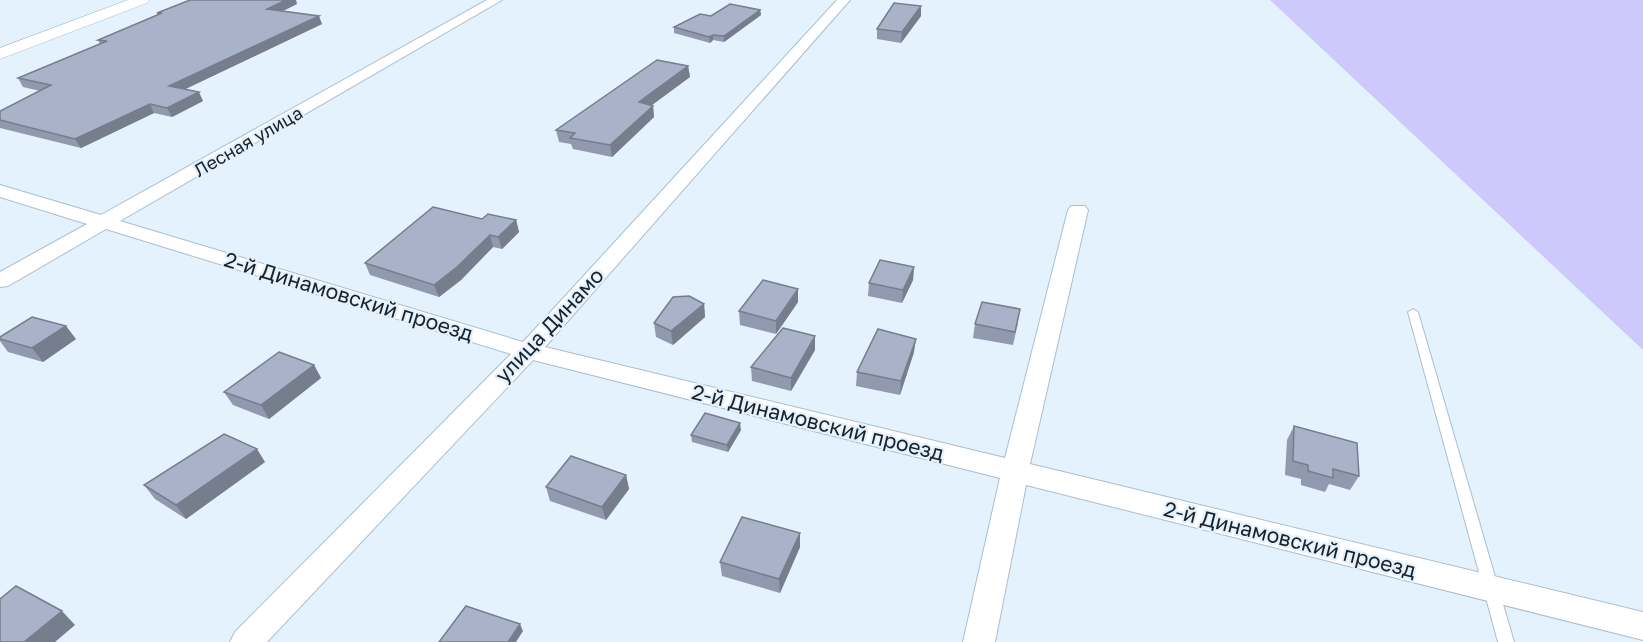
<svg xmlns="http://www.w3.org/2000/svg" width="1643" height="642" font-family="'Golos Text',sans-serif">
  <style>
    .green { fill: #cec9fd }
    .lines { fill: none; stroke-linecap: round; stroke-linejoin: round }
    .service-casing { stroke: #a9bed0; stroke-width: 2 }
    .minor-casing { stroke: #a9bed0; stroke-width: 2 }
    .tertiary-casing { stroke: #a9bed0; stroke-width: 1 }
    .service { fill: #fff; fill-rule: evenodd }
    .minor { fill: #fff; fill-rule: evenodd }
    .tertiary { fill: #fff; fill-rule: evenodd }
    .wall { fill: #9099ad }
    .shaded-wall { fill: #767d8d }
    .building { fill: #a8b2c9; stroke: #767d8d; stroke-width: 1.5 }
    .labels { text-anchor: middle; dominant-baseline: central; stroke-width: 4.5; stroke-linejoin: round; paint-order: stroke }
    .far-street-label { font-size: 18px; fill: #1a2229; stroke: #e4f2fd }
    .street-label { font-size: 21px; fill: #1a2229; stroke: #e4f2fd }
  </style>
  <rect width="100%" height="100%" fill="#e4f2fd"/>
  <path class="green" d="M1270,0H1643V350Z"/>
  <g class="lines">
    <defs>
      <path id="service" d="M1413,309L1418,312L1514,642H1498L1408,312Z"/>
      <path id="minor" d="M487,0H502L120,221L523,342L837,0H850L545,347L1005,458L1068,210L1071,206H1085L1088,210L1030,464L1643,612V640L1026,485L995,642H963L1000,478L533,360L267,642H230L235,632L511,354L106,229L8,286L0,287V272L87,224L0,197V185L101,215Z"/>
      <path id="tertiary" d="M128,0H150L147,3L0,59V48Z"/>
    </defs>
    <use href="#service" class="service-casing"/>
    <use href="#minor" class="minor-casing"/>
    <use href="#tertiary" class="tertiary-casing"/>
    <use href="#service" class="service"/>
    <use href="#minor" class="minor"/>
    <use href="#tertiary" class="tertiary"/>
  </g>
  <path class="wall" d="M297,4L283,11L322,24L185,89L203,101L172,117L154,113L81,148L0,128V111L40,91L23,87L18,78L100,44L98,40L158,15L157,13Z
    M760,10L761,15L724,42L713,40L710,43L674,33V27L711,16Z
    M921,16L901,43L877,39V29Z
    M688,66L690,77L651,105L653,106L654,117L612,157L573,149L571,144L559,142L556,130Z
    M482,219L516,220L519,232L502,249L493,247L461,280L439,297L370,275L365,263Z
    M914,267L913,280L902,303L868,296L869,283Z
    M798,302L776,334L740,325L739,311Z
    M704,304L705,317L673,345L656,337L654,323Z
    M1018,323L1013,345L973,338L975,324Z
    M0,337L76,339L43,362L8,352L0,341Z
    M815,350L791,391L752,381L751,367Z
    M914,352L900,395L856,386L857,372Z
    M314,365L321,378L269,419L233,405L224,392Z
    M1294,426L1359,476L1350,490L1329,484L1325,492L1301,485V479L1285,475L1287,440Z
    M741,430L728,452L692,442L691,435Z
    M265,462L186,519L155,499L144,485Z
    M626,475L629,489L606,520L550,501L546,487Z
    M800,547L780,593L722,576L720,562Z"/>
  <path class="shaded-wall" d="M286,0H296L297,4L270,17L267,9Z
    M921,6V16L901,43L902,32Z
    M760,10L761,15L724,42V36Z
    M319,16L322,24L173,95L169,86Z
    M713,35V40L710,43L709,37Z
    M688,66L690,77L640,114L639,102Z
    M199,92L203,101L172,117L167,108Z
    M150,104L154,113L81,148L75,139Z
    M653,106L654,117L612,157L610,145Z
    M516,220L519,232L502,249L498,237Z
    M490,235L493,247L461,280L439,297L434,285Z
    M914,267L913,280L902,303L903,290Z
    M798,289V302L776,334V321Z
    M704,304L705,317L673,345L671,331Z
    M66,326L76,339L43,362L32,348Z
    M815,336V350L791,391V378Z
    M916,339L914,352L900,395L901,381Z
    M314,365L321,378L269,419L261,405Z
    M740,423L741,430L728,452L727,445Z
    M257,449L265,462L186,519L176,505Z
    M626,475L629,489L606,520L602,507Z
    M800,533V547L780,593L779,579Z
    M62,611L75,625L55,642H24Z
    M520,624L523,631L516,642H508Z"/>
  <path class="building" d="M190,0H286L267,9L319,16L169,86L199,92L167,108L150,104L75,139L0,120V111L51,85L18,78L107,41L98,40L162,13H157Z
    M894,3L921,6L902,32L877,29Z
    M730,4L760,10L724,36L713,35L709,37L674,27L700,14L711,16Z
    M657,60L688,66L639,102L653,106L610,145L570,138L575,133L556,130Z
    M433,207L482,219L488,214L516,220L498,237L490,235L457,267L434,285L365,263Z
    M880,260L914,267L903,290L869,283Z
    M763,280L798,289L776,321L739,311Z
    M689,296L704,304L671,331L654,323L673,297Z
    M982,302L1020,309L1015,332L975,324Z
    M32,317L66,326L32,348L0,339V337Z
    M783,328L815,336L791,378L751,367Z
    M878,329L916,339L901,381L857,372Z
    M279,352L314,365L261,405L224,392Z
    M705,413L740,423L727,445L691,435Z
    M1294,426L1357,443L1359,476L1333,469V478L1308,471V465L1293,461Z
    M224,434L257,449L176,505L144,485Z
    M571,456L626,475L602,507L546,487Z
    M742,517L800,533L779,579L720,562Z
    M16,586L62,611L24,642H0V599Z
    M466,606L520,624L508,642H439Z"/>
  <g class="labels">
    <g class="far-street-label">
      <text transform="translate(248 141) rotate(-30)">Лесная улица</text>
    </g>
    <g class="street-label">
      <text transform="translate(349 296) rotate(17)">2-й Динамовский проезд</text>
      <text transform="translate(549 325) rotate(-47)">улица Динамо</text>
      <text transform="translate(818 422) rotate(14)">2-й Динамовский проезд</text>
      <text transform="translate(1290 539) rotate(14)">2-й Динамовский проезд</text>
    </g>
  </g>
</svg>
